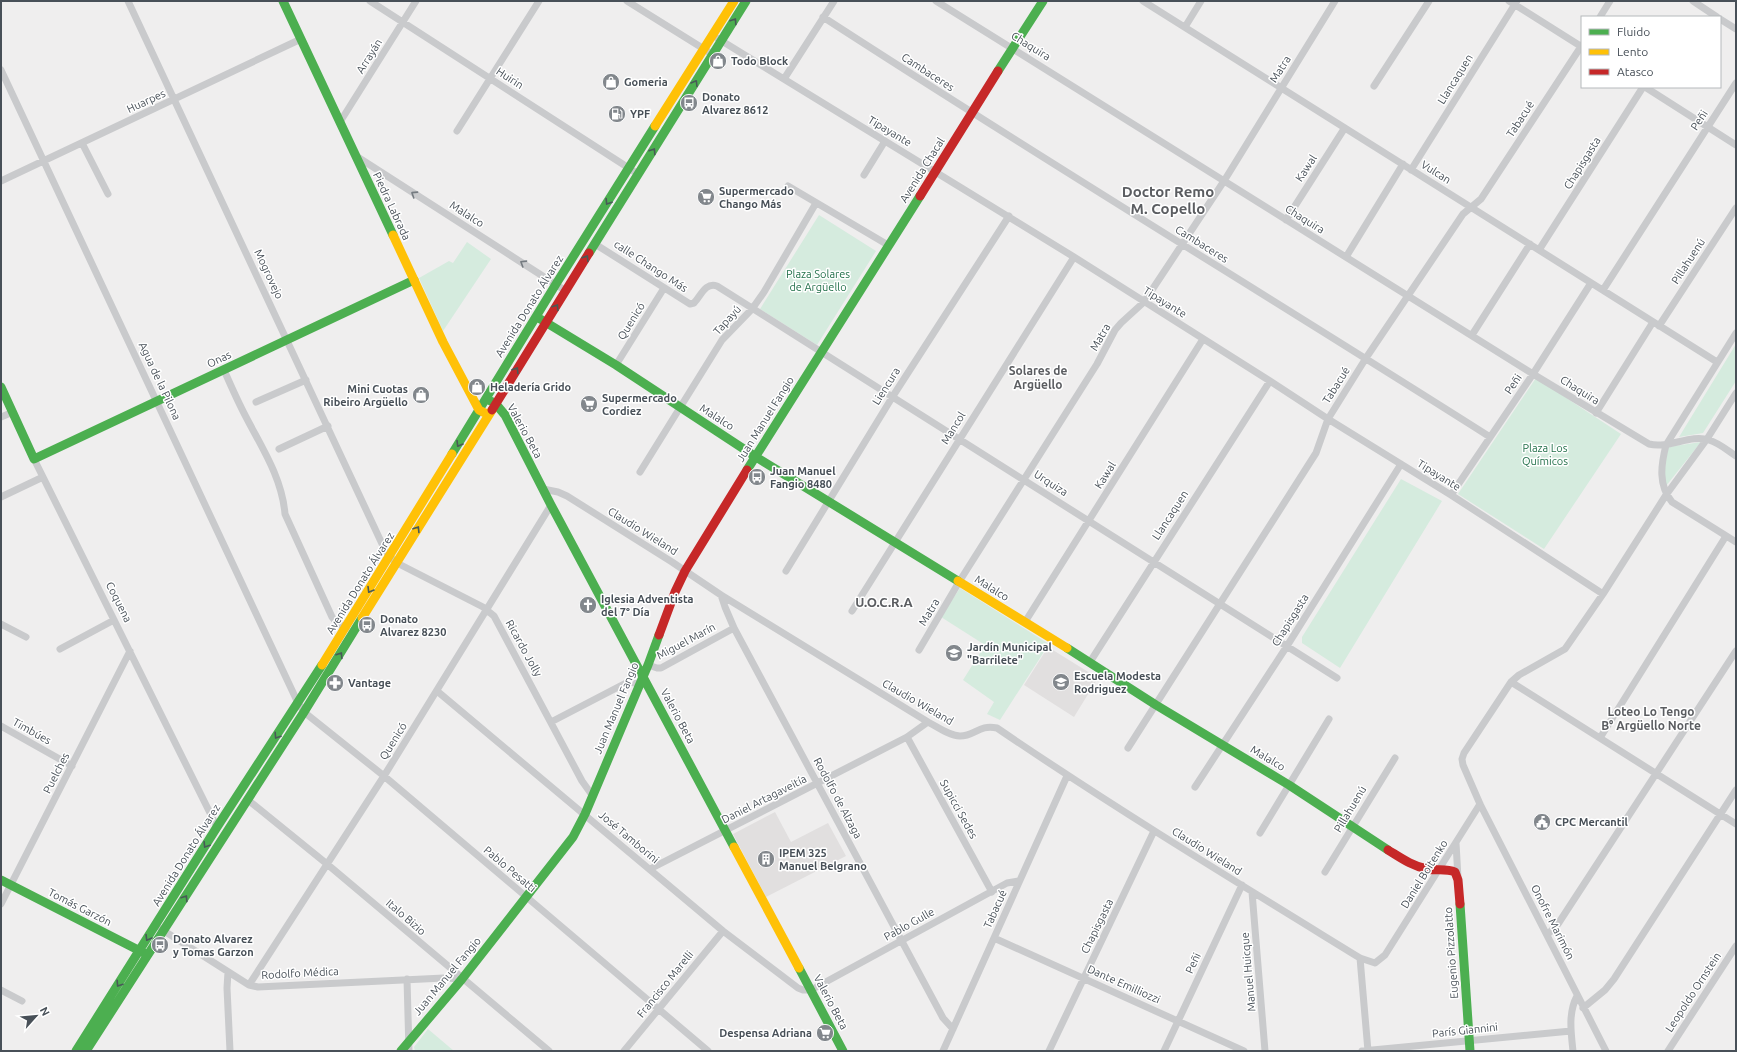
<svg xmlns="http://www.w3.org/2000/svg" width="1737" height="1052" font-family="Ubuntu,sans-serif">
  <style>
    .education { fill: #e1dfdf }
    .green { fill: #d5ebde }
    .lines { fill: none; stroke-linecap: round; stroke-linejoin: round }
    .street { stroke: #c9cacc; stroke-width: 7 }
    .fast { stroke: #4caf50; stroke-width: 9 }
    .slow { stroke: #ffc107; stroke-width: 9 }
    .jam { stroke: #c62828; stroke-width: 9 }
    .oneway { stroke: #485a57 }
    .oneway2 { stroke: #757b81 }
    .labels { text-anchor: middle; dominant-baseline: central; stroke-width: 3; stroke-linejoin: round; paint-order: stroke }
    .street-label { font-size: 11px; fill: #485058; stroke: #fff }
    .poi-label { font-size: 11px; font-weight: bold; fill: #485058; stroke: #fff; text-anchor: start }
    .park-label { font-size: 11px; fill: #22704a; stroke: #fff }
    .neighbourhood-label { font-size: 12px; font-weight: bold; fill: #5b5d61; stroke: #fff }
    .quarter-label { font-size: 13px; font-weight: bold; fill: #5b5d61; stroke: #fff }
    .district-label { font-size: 15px; font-weight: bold; fill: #5b5d61; stroke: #fff }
  </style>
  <rect width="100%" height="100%" fill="#efeeee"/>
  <path class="education" d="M1048,647L1098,678L1074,717L1024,685Z
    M775,812L791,842L828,823L846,856L766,897L733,834Z"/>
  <path class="green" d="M819,215L876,251L817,345L760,309Z
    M467,242L491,259L443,331L419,278L449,261L453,263Z
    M1736,344V381L1703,433L1679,437Z
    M1536,378L1621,434L1544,549L1458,494Z
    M1701,442L1666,486L1664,474L1668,447Z
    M1401,479L1442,501L1340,668L1302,643V637Z
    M960,588L1049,644L1000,720L987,714L994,702L963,680L985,645L941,617Z
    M428,1029L454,1051H415L414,1047Z"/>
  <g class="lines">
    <path class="street" d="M128,1L384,548L390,557L397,563L483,607L494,616L582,781L592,795
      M370,1L638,174
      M627,1L712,54
      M936,1L1533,374L1649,444C1669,449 1690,434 1709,440C1719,443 1727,450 1736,456
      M1143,1L1717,362
      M1509,1L1582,47
      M1693,1L1717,17
      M823,17C1043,160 1268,296 1490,437
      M1600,17L1610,1
      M1720,19L1736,29
      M1185,27L1201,1
      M717,38L1074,257L1270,381L1328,419L1451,495L1603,594
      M1,70L298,703L304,712L384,776L708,1051
      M784,79L834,1
      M1374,86L1429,1
      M1645,87L1736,145
      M340,122L416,1
      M457,131L539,1
      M82,143L108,194
      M356,156L566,291
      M1411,170L1517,1
      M864,175L885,141
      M1,181L301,39
      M788,186L888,245
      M1286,220L1344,129
      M595,244L690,304L694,303C701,296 705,282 717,286L1337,678
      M1539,250L1643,87
      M1346,257L1403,164
      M1603,290L1736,83
      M1659,326L1736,208
      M1736,333L1666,445C1661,465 1658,485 1672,502L1736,542
      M1472,335L1530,244
      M616,365L664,288
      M224,370C231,386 238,402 246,417C262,448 282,478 285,514L332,617L337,623L346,628
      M256,402L306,380
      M1596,413L1653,322
      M1,417L13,412
      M279,449L328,426
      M34,459L217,827
      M640,472L722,340L752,309L764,292L816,203
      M543,489L558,492L567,496L672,562L721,595L928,722C937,727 950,736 960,736C975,736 979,724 997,728C1116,809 1238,883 1360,958L1375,963L1385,955L1480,804
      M1451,495L1533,374L1591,283
      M1,497L43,477
      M786,571L893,396L1009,216
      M721,595L725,607L734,628L943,1018L953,1029
      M852,611L1074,257
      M1025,622L1203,339
      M1,624L26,637
      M60,649L114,620
      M919,650L959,582L1097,364L1115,330L1121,323L1144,302L1224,181L1335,1
      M1090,662L1270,381
      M648,665L657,668H661L734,628
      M1511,682L1736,824
      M437,691L723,931L798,988L803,990H811L1007,883L1019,881
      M551,722L626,683L630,682L639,684
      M1,726L72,766
      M907,737L992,892
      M1600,738L1726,536
      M1128,748L1316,453L1328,419L1366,358L1463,214L1481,199L1582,45
      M1195,787L1287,646L1401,464
      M248,800L327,864L549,1051
      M1260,833L1329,719
      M1456,843L1458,878
      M650,869L907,737L928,722
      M1325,872L1395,758
      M1252,892L1265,1051
      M1,904L130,651
      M161,929L249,985L258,987L444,978L462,979
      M1547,935L1558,924L1736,651
      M994,938L1244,1051
      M1360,958L1368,1051
      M228,972L227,988L230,1051
      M407,979L409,1051
      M249,985L384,776L551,505
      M1,990L22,1001
      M1583,1008L1605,990L1614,979L1736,790
      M624,1051L723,931
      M943,1051L1067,776
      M1049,1051L1154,831
      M1164,1051L1242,885
      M1362,1051L1571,1031
      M1573,1051C1571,1032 1568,1013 1577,996
      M1606,1051L1480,804L1463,765L1462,759L1464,753L1511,682L1519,675L1565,649L1603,594L1666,495L1707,439L1736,393
      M1668,1051L1736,946"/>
    <path class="fast" d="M283,1L393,235
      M998,71L1043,1
      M589,253L746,1
      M537,317L616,365L756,457L958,581
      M1,387L34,459L414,280
      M486,399L495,403L505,415L551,505L734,847
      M452,454L556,284L655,126
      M747,470L920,196
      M1067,648L1156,705L1289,785L1388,850
      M1,880L146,954
      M1460,904L1470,1051
      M799,968L843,1051
      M76,1051L217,827L322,665
      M86,1051L304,712L362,618
      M401,1051L462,979L573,837L585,814L648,665L659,635"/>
    <path class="slow" d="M655,126L734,1
      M393,235L443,342L479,410L485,413
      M958,581L1067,648
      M362,618L492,410
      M322,665L452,454
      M734,847L799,968"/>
    <path class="jam" d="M920,196L998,71
      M492,410L589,253
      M659,635L675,592L685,571L747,470
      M1388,850C1401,858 1412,866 1427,869C1436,871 1446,868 1455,872L1458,880L1460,904"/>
  </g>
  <defs><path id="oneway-chevron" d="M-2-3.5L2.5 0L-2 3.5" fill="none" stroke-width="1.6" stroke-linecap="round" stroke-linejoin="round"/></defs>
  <g class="oneway">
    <use href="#oneway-chevron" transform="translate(734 21) rotate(-57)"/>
    <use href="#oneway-chevron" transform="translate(695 83) rotate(-59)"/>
    <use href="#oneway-chevron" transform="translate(653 151) rotate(-57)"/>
    <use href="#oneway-chevron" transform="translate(608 202) rotate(122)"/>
    <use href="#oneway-chevron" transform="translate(586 258) rotate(-58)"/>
    <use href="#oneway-chevron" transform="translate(556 307) rotate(-58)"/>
    <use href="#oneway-chevron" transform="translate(516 370) rotate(-58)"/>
    <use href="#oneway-chevron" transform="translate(459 444) rotate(121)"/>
    <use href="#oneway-chevron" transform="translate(417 529) rotate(-58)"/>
    <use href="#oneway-chevron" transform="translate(370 590) rotate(121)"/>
    <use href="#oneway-chevron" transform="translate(340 655) rotate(-58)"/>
    <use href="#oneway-chevron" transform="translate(277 736) rotate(123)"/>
    <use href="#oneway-chevron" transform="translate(206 845) rotate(122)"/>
    <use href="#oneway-chevron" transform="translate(185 898) rotate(-57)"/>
    <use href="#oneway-chevron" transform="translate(148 938) rotate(121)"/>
    <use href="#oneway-chevron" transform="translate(119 984) rotate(123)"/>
  </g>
  <g class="oneway2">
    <use href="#oneway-chevron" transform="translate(414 194) rotate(-147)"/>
    <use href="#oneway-chevron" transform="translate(523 263) rotate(-148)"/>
  </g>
  <defs>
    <symbol id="shop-disc" viewBox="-11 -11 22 22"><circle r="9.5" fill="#82878c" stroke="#fff"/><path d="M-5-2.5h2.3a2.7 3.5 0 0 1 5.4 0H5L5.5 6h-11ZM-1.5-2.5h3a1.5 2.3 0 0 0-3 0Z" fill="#fff"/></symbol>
    <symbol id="bus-disc" viewBox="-11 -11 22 22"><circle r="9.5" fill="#82878c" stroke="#fff"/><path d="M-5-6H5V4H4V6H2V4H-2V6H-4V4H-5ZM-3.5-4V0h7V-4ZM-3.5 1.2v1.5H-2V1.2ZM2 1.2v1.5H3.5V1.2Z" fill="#fff"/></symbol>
    <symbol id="fuel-disc" viewBox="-11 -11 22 22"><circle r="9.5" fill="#82878c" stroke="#fff"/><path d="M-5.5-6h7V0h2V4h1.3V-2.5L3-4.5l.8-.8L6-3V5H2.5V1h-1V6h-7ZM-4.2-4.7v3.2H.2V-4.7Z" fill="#fff"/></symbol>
    <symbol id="supermarket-disc" viewBox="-11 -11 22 22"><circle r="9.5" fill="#82878c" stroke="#fff"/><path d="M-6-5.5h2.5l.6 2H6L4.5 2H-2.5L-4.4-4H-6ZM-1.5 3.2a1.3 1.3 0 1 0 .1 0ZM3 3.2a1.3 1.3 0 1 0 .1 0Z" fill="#fff"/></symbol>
    <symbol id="church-disc" viewBox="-11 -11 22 22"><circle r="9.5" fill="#82878c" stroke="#fff"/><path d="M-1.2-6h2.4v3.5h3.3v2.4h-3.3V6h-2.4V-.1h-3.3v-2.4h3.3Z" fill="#fff"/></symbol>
    <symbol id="school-disc" viewBox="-11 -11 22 22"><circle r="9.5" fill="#82878c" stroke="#fff"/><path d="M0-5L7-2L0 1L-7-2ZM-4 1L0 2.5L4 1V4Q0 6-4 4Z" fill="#fff"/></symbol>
    <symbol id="pharmacy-disc" viewBox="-11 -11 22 22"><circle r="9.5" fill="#82878c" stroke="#fff"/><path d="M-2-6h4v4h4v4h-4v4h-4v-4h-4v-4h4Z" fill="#fff"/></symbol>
    <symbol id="civic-disc" viewBox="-11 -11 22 22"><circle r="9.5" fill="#82878c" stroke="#fff"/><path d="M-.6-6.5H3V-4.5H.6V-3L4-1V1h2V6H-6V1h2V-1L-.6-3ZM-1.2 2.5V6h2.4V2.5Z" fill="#fff"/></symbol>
    <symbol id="building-disc" viewBox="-11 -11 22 22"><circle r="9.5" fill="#82878c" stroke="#fff"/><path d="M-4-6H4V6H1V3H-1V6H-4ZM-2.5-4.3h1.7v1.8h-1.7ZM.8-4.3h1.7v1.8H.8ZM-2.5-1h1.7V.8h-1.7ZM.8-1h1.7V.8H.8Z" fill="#fff"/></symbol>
  </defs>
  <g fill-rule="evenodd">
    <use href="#shop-disc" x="708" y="51" width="20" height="20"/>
    <use href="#shop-disc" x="601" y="72" width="20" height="20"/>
    <use href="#bus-disc" x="679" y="93" width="20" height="20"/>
    <use href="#fuel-disc" x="607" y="104" width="20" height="20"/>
    <use href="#supermarket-disc" x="696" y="187" width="20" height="20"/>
    <use href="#shop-disc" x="467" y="377" width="20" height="20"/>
    <use href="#shop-disc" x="411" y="385" width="20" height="20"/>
    <use href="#supermarket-disc" x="579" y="394" width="20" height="20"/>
    <use href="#bus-disc" x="747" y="467" width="20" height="20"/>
    <use href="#church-disc" x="578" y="595" width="20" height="20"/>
    <use href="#bus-disc" x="357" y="615" width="20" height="20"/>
    <use href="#school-disc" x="944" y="643" width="20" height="20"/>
    <use href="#school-disc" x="1051" y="672" width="20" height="20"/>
    <use href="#pharmacy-disc" x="325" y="673" width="20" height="20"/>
    <use href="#civic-disc" x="1532" y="812" width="20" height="20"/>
    <use href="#building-disc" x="756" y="849" width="20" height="20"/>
    <use href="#bus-disc" x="150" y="935" width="20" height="20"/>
    <use href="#supermarket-disc" x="815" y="1023" width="20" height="20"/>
  </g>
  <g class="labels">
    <g class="street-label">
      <text transform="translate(1031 46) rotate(32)">Chaquira</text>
      <text transform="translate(369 56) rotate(-58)">Arrayán</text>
      <text transform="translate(1280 69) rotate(-58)">Matra</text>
      <text transform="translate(928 72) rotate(33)">Cambaceres</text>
      <text transform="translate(510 78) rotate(33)">Huirin</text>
      <text transform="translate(1455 79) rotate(-58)">Llancaquen</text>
      <text transform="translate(146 101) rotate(-25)">Huarpes</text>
      <text transform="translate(1520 119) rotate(-57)">Tabacué</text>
      <text transform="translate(1699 120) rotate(-57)">Peñi</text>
      <text transform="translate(890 131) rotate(31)">Tipayante</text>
      <text transform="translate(1582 163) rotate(-58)">Chapisgasta</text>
      <text transform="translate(1306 168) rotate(-57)">Kawal</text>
      <text transform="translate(922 170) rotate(-58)">Avenida Chacal</text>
      <text transform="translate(1436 172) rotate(32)">Vulcan</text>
      <text transform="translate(392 206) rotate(65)">Piedra Labrada</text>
      <text transform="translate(467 214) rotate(33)">Malalco</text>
      <text transform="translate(1305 219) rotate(32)">Chaquira</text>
      <text transform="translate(1202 244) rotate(32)">Cambaceres</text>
      <text transform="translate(1688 261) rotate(-57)">Pillahuenú</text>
      <text transform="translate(651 266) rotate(33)">calle Chango Más</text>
      <text transform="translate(269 274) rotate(65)">Mogrovejo</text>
      <text transform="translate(1165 302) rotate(32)">Tipayante</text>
      <text transform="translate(529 306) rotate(-58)">Avenida Donato Álvarez</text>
      <text transform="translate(727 320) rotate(-48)">Tapayú</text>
      <text transform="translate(631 321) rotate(-58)">Quenicó</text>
      <text transform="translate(1100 337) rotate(-60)">Matra</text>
      <text transform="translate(219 359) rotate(-25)">Onas</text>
      <text transform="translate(160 381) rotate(65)">Agua de la Pilona</text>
      <text transform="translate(1513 384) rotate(-56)">Peñi</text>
      <text transform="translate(1336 385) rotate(-58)">Tabacué</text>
      <text transform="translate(886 386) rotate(-58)">Liencura</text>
      <text transform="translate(1580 390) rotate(32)">Chaquira</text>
      <text transform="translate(717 417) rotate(33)">Malalco</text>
      <text transform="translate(765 419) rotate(-58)">Juan Manuel Fangio</text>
      <text transform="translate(953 428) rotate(-58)">Mancol</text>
      <text transform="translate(525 431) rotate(61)">Valerio Beta</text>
      <text transform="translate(1105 475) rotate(-58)">Kawal</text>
      <text transform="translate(1439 475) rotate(32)">Tipayante</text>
      <text transform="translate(1051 483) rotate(33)">Urquiza</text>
      <text transform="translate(1170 515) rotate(-57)">Llancaquen</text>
      <text transform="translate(643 531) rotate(32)">Claudio Wieland</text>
      <text transform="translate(360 583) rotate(-58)">Avenida Donato Álvarez</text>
      <text transform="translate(992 588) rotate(32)">Malalco</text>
      <text transform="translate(119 602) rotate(63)">Coquena</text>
      <text transform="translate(929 612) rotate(-59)">Matra</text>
      <text transform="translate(1290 620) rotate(-58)">Chapisgasta</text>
      <text transform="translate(686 641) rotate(-28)">Miguel Marín</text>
      <text transform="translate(524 648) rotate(61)">Ricardo Jolly</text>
      <text transform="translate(918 702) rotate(30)">Claudio Wieland</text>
      <text transform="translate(616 708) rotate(-67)">Juan Manuel Fangio</text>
      <text transform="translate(678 716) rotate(62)">Valerio Beta</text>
      <text transform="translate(32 731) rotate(29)">Timbúes</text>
      <text transform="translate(393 741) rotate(-58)">Quenicó</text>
      <text transform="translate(1268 758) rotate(31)">Malalco</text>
      <text transform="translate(56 773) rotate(-63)">Puelches</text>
      <text transform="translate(838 798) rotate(62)">Rodolfo de Alzaga</text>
      <text transform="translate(764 799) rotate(-27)">Daniel Artagaveitía</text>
      <text transform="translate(959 809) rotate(61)">Supicci Sedes</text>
      <text transform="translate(1350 809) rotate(-59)">Pillahuenú</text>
      <text transform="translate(629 837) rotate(40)">José Tamborini</text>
      <text transform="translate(1207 851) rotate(32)">Claudio Wieland</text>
      <text transform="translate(186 855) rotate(-58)">Avenida Donato Álvarez</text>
      <text transform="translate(510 869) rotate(40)">Pablo Pesatti</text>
      <text transform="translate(1424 874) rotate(-58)">Daniel Boitenko</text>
      <text transform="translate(80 907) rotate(27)">Tomás Garzón</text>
      <text transform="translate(995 909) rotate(-66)">Tabacué</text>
      <text transform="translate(406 917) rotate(41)">Italo Bizio</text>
      <text transform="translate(1553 922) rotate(63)">Onofre Marimón</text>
      <text transform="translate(909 924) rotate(-29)">Pablo Gulle</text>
      <text transform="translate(1097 926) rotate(-64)">Chapisgasta</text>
      <text transform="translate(1451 953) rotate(-94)">Eugenio Pizzolatto</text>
      <text transform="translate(1193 963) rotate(-65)">Peñi</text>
      <text transform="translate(1248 972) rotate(-95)">Manuel Huicque</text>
      <text transform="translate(300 973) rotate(-3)">Rodolfo Médica</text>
      <text transform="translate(447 976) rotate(-50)">Juan Manuel Fangio</text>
      <text transform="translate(665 984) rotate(-51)">Francisco Marelli</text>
      <text transform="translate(1124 984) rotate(24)">Dante Emilliozzi</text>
      <text transform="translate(1693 992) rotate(-57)">Leopoldo Ornstein</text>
      <text transform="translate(831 1002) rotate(62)">Valerio Beta</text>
      <text transform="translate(1465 1030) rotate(-6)">París Giannini</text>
    </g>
    <g class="poi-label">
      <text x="731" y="61">Todo Block</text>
      <text x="624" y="82">Gomeria</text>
      <text x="702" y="97">Donato<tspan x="702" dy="13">Alvarez 8612</tspan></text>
      <text x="630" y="114">YPF</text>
      <text x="719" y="191">Supermercado<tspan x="719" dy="13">Chango Más</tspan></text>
      <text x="490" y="387">Heladería Grido</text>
      <text x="408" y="389" text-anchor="end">Mini Cuotas<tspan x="408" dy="13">Ribeiro Argüello</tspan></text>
      <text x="602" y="398">Supermercado<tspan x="602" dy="13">Cordiez</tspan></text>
      <text x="770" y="471">Juan Manuel<tspan x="770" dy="13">Fangio 8480</tspan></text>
      <text x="601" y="599">Iglesia Adventista<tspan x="601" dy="13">del 7° Día</tspan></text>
      <text x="380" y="619">Donato<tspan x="380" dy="13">Alvarez 8230</tspan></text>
      <text x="967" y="647">Jardín Municipal<tspan x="967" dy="13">"Barrilete"</tspan></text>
      <text x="1074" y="676">Escuela Modesta<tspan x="1074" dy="13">Rodriguez</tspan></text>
      <text x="348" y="683">Vantage</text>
      <text x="1555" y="822">CPC Mercantil</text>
      <text x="779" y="853">IPEM 325<tspan x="779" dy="13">Manuel Belgrano</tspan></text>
      <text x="173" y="939">Donato Alvarez<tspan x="173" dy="13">y Tomas Garzon</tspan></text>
      <text x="812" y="1033" text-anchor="end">Despensa Adriana</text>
    </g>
    <g class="park-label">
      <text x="818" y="274">Plaza Solares<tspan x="818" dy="13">de Argüello</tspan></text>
      <text x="1545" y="448">Plaza Los<tspan x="1545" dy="13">Químicos</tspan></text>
    </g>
    <g class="neighbourhood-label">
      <text x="1038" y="370">Solares de<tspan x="1038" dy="14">Argüello</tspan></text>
      <text x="1651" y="711">Loteo Lo Tengo<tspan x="1651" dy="14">B° Argüello Norte</tspan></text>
    </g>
    <g class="quarter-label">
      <text x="884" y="602">U.O.C.R.A</text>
    </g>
    <g class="district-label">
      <text x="1168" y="191">Doctor Remo<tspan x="1168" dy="17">M. Copello</tspan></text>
    </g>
  </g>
  <rect width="1737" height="1052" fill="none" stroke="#485058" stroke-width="4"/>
  <rect x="1581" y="16" width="140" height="72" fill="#ffffff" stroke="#b6b9bc"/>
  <rect x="1589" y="29" width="20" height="6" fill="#4caf50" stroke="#b6b9bc"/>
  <text x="1617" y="36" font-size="12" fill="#485058">Fluido</text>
  <rect x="1589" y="49" width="20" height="6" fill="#ffc107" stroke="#b6b9bc"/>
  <text x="1617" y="56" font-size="12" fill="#485058">Lento</text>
  <rect x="1589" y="69" width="20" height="6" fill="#c62828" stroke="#b6b9bc"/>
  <text x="1617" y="76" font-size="12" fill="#485058">Atasco</text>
  <g transform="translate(36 1016) rotate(63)" stroke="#ffffff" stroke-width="3" paint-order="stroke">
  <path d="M0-3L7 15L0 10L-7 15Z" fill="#485058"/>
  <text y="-6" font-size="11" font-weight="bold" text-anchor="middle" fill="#485058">N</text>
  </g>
</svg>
